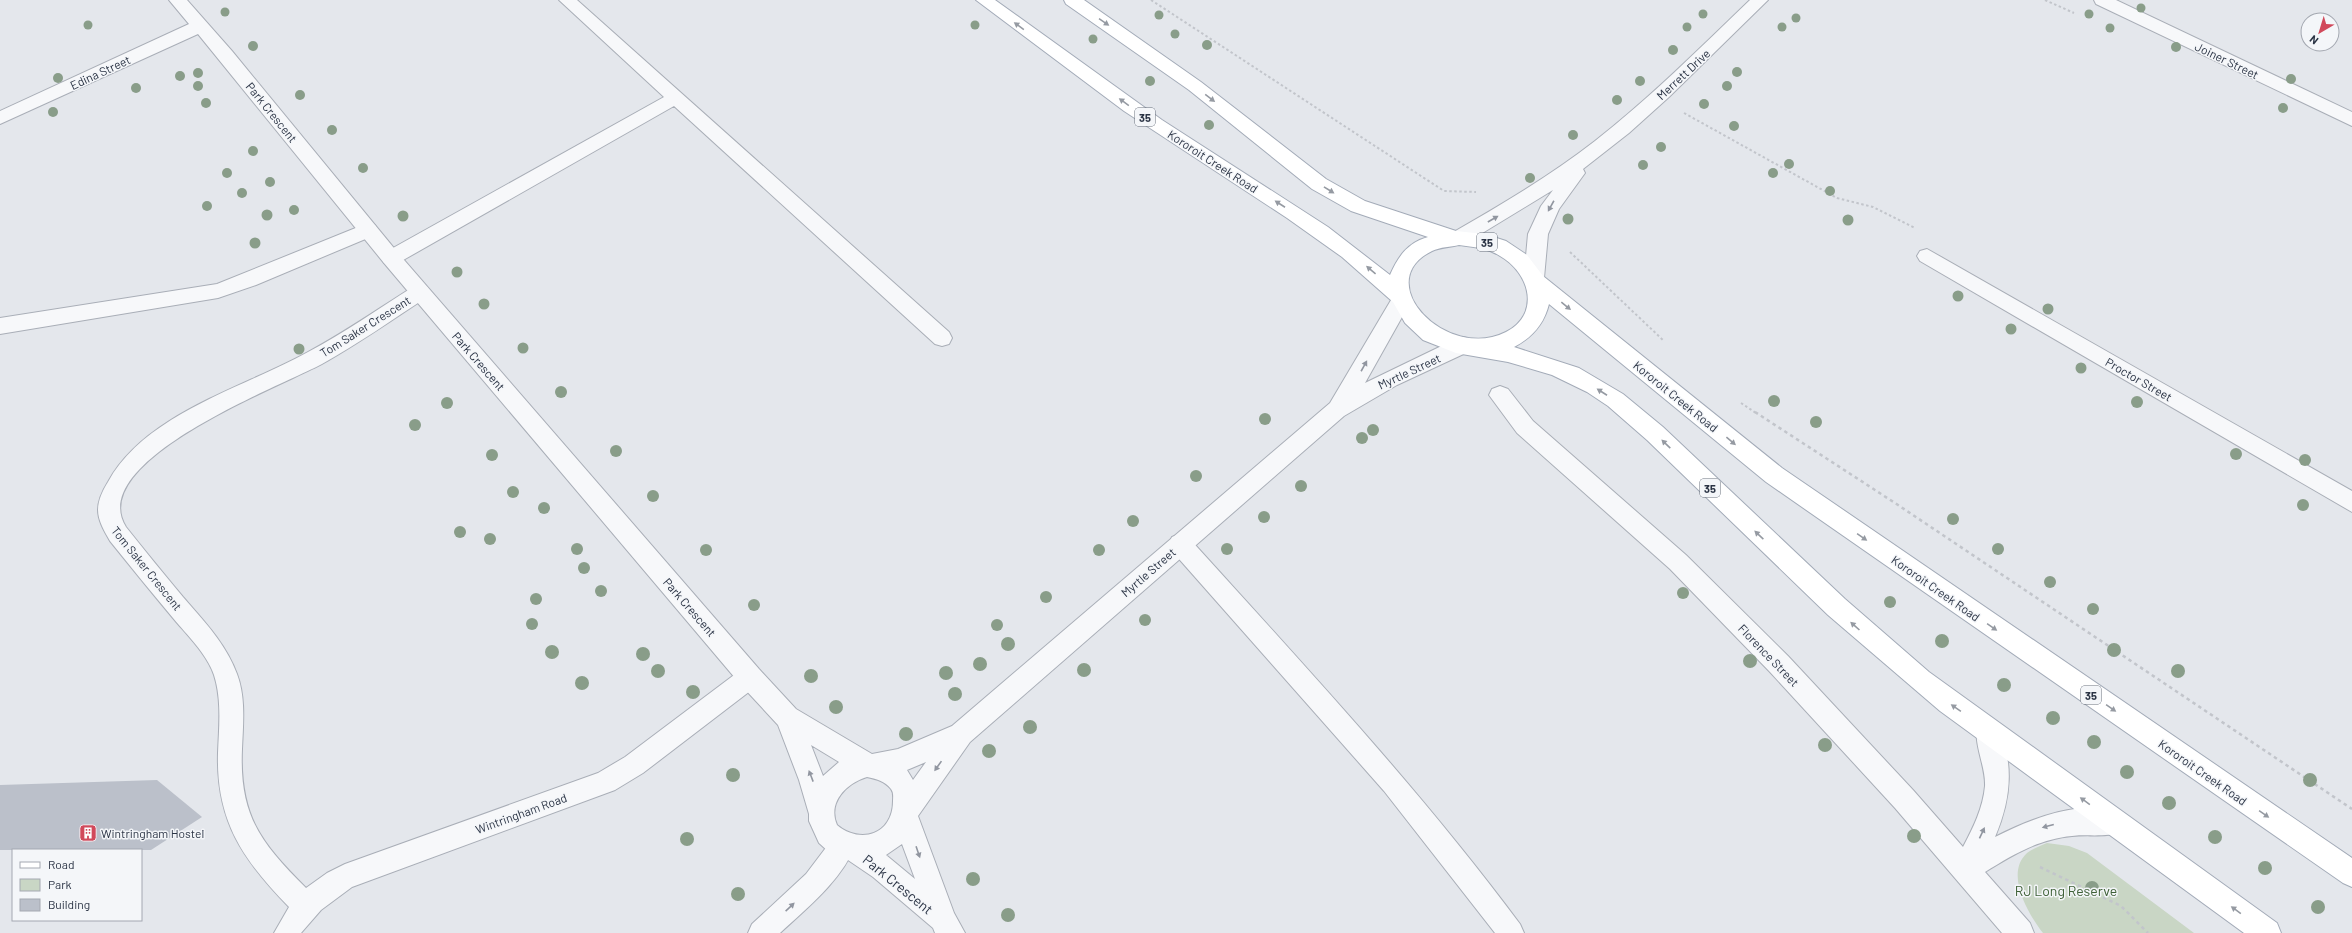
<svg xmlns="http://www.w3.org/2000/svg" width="2352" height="933" font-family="Barlow,sans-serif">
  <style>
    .green { fill: #c9d6c5 }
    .building { fill: #bbc0ca }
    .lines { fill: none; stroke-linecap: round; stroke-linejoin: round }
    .service-casing { stroke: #a9aeb7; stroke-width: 2 }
    .minor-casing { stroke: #a9aeb7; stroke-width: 2 }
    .primary-casing { stroke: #a3abb8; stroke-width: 2 }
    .path-far1 { stroke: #c2c5cb; stroke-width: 2; stroke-dasharray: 2.5 2.5; stroke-linecap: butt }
    .path { stroke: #c2c5cb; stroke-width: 2.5; stroke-dasharray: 3.5 3.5; stroke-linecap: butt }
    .service { fill: #f7f8fa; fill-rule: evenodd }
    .minor { fill: #f7f8fa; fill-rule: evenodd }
    .primary { fill: #fff; fill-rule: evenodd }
    .tree { fill: #899d89 }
    .oneway { fill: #959aa2 }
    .oneway2 { fill: #9196a0 }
    .labels { text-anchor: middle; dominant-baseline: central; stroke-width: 3; stroke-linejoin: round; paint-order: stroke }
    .shield { fill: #f4f6f9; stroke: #676e7b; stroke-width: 1 }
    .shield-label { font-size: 11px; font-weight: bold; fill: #2b3445 }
    .street-label { font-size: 12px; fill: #2b3445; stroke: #f4f6f9 }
    .poi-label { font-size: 12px; fill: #2b3445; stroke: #f4f6f9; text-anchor: start }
    .near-street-label { font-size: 14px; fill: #2b3445; stroke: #f4f6f9 }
    .near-park-label { font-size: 14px; fill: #3f6138; stroke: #f4f6f9 }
  </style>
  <rect width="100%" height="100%" fill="#e4e7ec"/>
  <path class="green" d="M2047,843L2069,846L2087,853L2194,933H2043C2029,915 2004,874 2027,853C2032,849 2040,846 2047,843Z"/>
  <path class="building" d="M157,780L202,817L151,850H0V785Z"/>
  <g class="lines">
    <defs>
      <path id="service" d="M559,0H577L949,332L952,338L949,344L942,346L935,344L674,106L398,263L391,265L384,263L382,258L384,253L664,97Z
        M368,223L375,225L377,230L375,235L256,285L218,298L0,334V318L217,284Z
        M420,285L427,287L430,292L427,297C392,320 358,344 322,364C281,386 84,461 126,527C145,551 164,574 183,597C204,621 226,644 237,674C246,698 243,724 242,749C239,816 261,843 306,888L327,873L345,864L598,773L625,757L742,669L750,666L758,669L762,677L758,685L643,773L615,790L352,887L321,910L301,933H274L289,907C243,860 216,821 218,753C219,727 222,700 214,675C207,654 187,635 173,618C152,593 131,567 110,541C105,532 98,521 98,510C98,500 103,490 108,482C145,414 243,388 308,352C344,333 378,309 413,287Z
        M1180,534L1188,537C1302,663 1418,787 1520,924L1524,933H1495L1384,791L1172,551L1169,544L1172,537Z
        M843,834L852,837L855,846C841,881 807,908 780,933H748L752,924L806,874L834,837Z"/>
      <path id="minor" d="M169,0H187L232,51L398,253L759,669L796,709L872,754L898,749L952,726L1330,403L1394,295L1401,293L1408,295L1411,301L1365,383L1456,339L1463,337L1470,339L1473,345L1470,351L1397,385L1344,416L970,742L918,816L954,913L965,933H935L933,928L873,877L845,858L830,853L819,843L809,821V814L799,780L778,725L741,685L384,263L198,34L0,124V111L189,24ZM811,745L839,762L823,776ZM926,762L913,780L907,770ZM867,777C876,779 885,781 891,789C894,793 893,797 893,801C893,834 861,845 837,825C827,802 847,783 867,777ZM902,844L915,879L886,855Z
        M1750,0H1768L1669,97L1629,133L1583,169L1585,173L1559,209L1548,234L1544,278L1541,283L1534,286L1527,283L1524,278L1528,234L1541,206L1553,190L1466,243L1459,245L1452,243L1449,238L1452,233C1501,205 1550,176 1595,141C1650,98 1700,48 1750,0Z
        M2094,0H2116L2352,112V126L2096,4Z
        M1927,249L2352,491V512L1920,261L1917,256L1920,251Z
        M1500,386L1508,389L1533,421L1686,555L1788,656L1913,790L1963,847C1973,828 1983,808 1985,786C1986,765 1971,740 1979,722L1988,718L1997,722C2014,762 2012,797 1995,837C2030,819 2085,797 2123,813L2127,822L2123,831C2107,838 2089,834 2072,836C2039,839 2012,855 1985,872L2030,923L2034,933H2002L1895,808L1770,672L1670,569L1517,433L1489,395L1492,389Z"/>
      <path id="primary" d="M976,0H995L1162,120L1328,227L1390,275C1398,257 1407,243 1428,237L1351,211L1312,189L1189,90L1066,4L1064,0H1084L1201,82L1326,179L1365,201L1456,231L1484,234L1506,241L1527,255L1543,276L1782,468L2352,858V887L2343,883L1766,482L1549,304C1544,324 1533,337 1514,347L1579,368L1623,394L1663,427L1845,599L1929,672L2277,923L2281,933H2244L1940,711L1828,615L1647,440L1608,406L1587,392L1552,375L1508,362L1456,353L1423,340L1405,323L1393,302L1342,257L1287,218L1124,111ZM1459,245C1473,247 1488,248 1500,256C1530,273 1541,314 1506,332C1447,362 1369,282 1432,251C1440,247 1451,247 1459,245Z"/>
    </defs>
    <use href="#service" class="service-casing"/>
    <use href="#minor" class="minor-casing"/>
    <use href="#primary" class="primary-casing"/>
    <path class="path-far1" d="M1151,0L1444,191L1476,192
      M2045,0L2074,13
      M1684,113L1837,198L1873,207L1915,228
      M1570,252L1664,341
      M1741,403L1756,413"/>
    <path class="path" d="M1755,412L1895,503L2352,809
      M2040,867L2121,906L2148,933"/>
    <use href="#service" class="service"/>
    <use href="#minor" class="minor"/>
    <use href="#primary" class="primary"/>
  </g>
  <g class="tree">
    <circle cx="2141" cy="8" r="4.5"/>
    <circle cx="225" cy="12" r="4.5"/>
    <circle cx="1703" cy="14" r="4.5"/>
    <circle cx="2089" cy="14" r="4.5"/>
    <circle cx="1159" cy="15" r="4.5"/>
    <circle cx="1796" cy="18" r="4.5"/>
    <circle cx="88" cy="25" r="4.5"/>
    <circle cx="975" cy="25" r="4.5"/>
    <circle cx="1687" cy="27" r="4.5"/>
    <circle cx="1782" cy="27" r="4.5"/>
    <circle cx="2110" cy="28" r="4.5"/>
    <circle cx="1175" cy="34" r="4.5"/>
    <circle cx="1093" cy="39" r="4.5"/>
    <circle cx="1207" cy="45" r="5"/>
    <circle cx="253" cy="46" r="5"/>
    <circle cx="2176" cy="47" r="5"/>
    <circle cx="1673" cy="50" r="5"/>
    <circle cx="1737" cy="72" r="5"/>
    <circle cx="198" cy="73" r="5"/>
    <circle cx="180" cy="76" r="5"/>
    <circle cx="58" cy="78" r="5"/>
    <circle cx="2291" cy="79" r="5"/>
    <circle cx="1150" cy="81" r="5"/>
    <circle cx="1640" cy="81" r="5"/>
    <circle cx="198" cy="86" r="5"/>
    <circle cx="1727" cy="86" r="5"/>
    <circle cx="136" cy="88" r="5"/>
    <circle cx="300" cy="95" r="5"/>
    <circle cx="1617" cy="100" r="5"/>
    <circle cx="206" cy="103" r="5"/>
    <circle cx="1704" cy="104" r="5"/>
    <circle cx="2283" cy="108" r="5"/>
    <circle cx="53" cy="112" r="5"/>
    <circle cx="1209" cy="125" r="5"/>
    <circle cx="1734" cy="126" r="5"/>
    <circle cx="332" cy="130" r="5"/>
    <circle cx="1573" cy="135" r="5"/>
    <circle cx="1661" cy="147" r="5"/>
    <circle cx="253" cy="151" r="5"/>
    <circle cx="1789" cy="164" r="5"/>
    <circle cx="1643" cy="165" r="5"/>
    <circle cx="363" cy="168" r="5"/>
    <circle cx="227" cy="173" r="5"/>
    <circle cx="1773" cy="173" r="5"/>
    <circle cx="1530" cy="178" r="5"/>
    <circle cx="270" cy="182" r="5"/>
    <circle cx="1830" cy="191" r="5"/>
    <circle cx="242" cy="193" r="5"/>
    <circle cx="207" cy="206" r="5"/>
    <circle cx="294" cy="210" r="5"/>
    <circle cx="267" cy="215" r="5.5"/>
    <circle cx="403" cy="216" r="5.5"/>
    <circle cx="1568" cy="219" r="5.5"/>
    <circle cx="1848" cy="220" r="5.5"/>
    <circle cx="255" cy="243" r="5.5"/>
    <circle cx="457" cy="272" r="5.5"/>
    <circle cx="1958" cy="296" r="5.5"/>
    <circle cx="484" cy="304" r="5.5"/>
    <circle cx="2048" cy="309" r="5.5"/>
    <circle cx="2011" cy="329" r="5.5"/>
    <circle cx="523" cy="348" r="5.5"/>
    <circle cx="299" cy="349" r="5.5"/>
    <circle cx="2081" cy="368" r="5.5"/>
    <circle cx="561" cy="392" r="6"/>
    <circle cx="1774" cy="401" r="6"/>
    <circle cx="2137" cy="402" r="6"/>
    <circle cx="447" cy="403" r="6"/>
    <circle cx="1265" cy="419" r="6"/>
    <circle cx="1816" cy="422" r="6"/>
    <circle cx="415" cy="425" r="6"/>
    <circle cx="1373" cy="430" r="6"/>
    <circle cx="1362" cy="438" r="6"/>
    <circle cx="616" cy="451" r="6"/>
    <circle cx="2236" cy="454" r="6"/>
    <circle cx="492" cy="455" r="6"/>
    <circle cx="2305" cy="460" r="6"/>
    <circle cx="1196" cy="476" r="6"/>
    <circle cx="1301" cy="486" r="6"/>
    <circle cx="513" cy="492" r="6"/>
    <circle cx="653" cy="496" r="6"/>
    <circle cx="2303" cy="505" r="6"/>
    <circle cx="544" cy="508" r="6"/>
    <circle cx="1264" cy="517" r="6"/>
    <circle cx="1953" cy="519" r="6"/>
    <circle cx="1133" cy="521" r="6"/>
    <circle cx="460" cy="532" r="6"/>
    <circle cx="490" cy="539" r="6"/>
    <circle cx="577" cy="549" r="6"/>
    <circle cx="1227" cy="549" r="6"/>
    <circle cx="1998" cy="549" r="6"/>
    <circle cx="706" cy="550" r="6"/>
    <circle cx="1099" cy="550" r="6"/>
    <circle cx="584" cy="568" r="6"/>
    <circle cx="2050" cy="582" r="6"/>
    <circle cx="601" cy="591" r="6"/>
    <circle cx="1683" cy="593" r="6"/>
    <circle cx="1046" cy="597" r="6"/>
    <circle cx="536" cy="599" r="6"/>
    <circle cx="1890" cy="602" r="6"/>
    <circle cx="754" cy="605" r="6"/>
    <circle cx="2093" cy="609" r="6"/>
    <circle cx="1145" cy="620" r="6"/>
    <circle cx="532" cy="624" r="6"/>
    <circle cx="997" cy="625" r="6"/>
    <circle cx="1942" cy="641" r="7"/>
    <circle cx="1008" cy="644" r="7"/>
    <circle cx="2114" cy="650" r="7"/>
    <circle cx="552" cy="652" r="7"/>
    <circle cx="643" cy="654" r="7"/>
    <circle cx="1750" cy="661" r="7"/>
    <circle cx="980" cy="664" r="7"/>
    <circle cx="1084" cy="670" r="7"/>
    <circle cx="658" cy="671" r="7"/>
    <circle cx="2178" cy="671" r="7"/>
    <circle cx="946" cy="673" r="7"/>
    <circle cx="811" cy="676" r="7"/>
    <circle cx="582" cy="683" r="7"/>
    <circle cx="2004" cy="685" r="7"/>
    <circle cx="693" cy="692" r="7"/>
    <circle cx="955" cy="694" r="7"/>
    <circle cx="836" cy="707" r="7"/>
    <circle cx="2053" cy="718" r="7"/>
    <circle cx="1030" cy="727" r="7"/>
    <circle cx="906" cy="734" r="7"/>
    <circle cx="2094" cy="742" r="7"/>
    <circle cx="1825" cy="745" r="7"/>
    <circle cx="989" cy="751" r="7"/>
    <circle cx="2127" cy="772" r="7"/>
    <circle cx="733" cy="775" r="7"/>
    <circle cx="2310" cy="780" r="7"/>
    <circle cx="2169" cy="803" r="7"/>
    <circle cx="1914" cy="836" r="7"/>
    <circle cx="2215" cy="837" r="7"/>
    <circle cx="687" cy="839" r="7"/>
    <circle cx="2265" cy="868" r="7"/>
    <circle cx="973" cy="879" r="7"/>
    <circle cx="2092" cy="888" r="7"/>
    <circle cx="738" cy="894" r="7"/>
    <circle cx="2318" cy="907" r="7"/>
    <circle cx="1008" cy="915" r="7"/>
  </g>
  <defs><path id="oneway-solid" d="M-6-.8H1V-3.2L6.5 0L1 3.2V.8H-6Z"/></defs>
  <g class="oneway">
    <use href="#oneway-solid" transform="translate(1104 22) rotate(34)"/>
    <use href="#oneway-solid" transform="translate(1019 26) rotate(-144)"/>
    <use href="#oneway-solid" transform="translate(1210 98) rotate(37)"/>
    <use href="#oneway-solid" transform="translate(1124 102) rotate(-144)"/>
    <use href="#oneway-solid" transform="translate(1329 190) rotate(32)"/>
    <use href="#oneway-solid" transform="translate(1280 204) rotate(-147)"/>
    <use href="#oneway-solid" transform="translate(1371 270) rotate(-140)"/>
    <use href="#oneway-solid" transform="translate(1566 306) rotate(39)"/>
    <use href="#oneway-solid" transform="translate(1602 392) rotate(-147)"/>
    <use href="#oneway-solid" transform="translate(1731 441) rotate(40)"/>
    <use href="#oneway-solid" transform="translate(1666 444) rotate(-136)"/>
    <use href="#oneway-solid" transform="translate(1759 535) rotate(-137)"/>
    <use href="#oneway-solid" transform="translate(1862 537) rotate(35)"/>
    <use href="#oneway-solid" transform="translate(1855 626) rotate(-138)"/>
    <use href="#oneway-solid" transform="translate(1992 627) rotate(35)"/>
    <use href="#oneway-solid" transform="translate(1956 708) rotate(-145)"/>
    <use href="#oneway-solid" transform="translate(2111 708) rotate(35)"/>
    <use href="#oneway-solid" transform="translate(2085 801) rotate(-144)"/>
    <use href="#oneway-solid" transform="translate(2264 814) rotate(35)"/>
    <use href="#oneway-solid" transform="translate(2236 910) rotate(-144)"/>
  </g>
  <g class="oneway2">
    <use href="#oneway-solid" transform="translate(1551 206) rotate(119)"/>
    <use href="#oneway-solid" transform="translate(1493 219) rotate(-30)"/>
    <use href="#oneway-solid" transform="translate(1364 366) rotate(-61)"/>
    <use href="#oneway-solid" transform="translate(938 766) rotate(125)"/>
    <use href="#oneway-solid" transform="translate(811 776) rotate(-111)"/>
    <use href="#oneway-solid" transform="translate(2048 826) rotate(165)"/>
    <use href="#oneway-solid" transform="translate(1982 833) rotate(-65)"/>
    <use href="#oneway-solid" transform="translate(918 852) rotate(71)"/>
    <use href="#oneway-solid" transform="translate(790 907) rotate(-43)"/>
  </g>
  <defs>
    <symbol id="building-square" viewBox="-11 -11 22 22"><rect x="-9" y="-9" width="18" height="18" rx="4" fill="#d1495b" stroke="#f4f6f9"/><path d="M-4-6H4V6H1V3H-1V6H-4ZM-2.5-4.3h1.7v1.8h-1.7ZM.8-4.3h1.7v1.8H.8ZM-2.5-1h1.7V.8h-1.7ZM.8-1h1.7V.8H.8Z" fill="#fff"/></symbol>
  </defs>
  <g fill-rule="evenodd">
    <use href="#building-square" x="78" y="823" width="20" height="20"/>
  </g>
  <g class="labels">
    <g class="shield">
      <rect x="1135" y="108" width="20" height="18" rx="3"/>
      <rect x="1477" y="233" width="20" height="18" rx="3"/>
      <rect x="1700" y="479" width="20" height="18" rx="3"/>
      <rect x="2081" y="686" width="20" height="18" rx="3"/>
    </g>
    <g class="shield-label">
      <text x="1145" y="117">35</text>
      <text x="1487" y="242">35</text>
      <text x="1710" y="488">35</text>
      <text x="2091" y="695">35</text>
    </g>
    <g class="street-label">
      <text transform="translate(2227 60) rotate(26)">Joiner Street</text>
      <text transform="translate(100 72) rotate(-25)">Edina Street</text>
      <text transform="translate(1683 74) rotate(-43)">Merrett Drive</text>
      <text transform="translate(272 112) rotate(51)">Park Crescent</text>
      <text transform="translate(1213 161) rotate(33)">Kororoit Creek Road</text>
      <text transform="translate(365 326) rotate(-32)">Tom Saker Crescent</text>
      <text transform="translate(479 361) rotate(49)">Park Crescent</text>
      <text transform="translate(1409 371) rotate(-25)">Myrtle Street</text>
      <text transform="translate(2139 379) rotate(30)">Proctor Street</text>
      <text transform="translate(1676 396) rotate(39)">Kororoit Creek Road</text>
      <text transform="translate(147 568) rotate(51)">Tom Saker Crescent</text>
      <text transform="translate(1148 572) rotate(-41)">Myrtle Street</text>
      <text transform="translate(1936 588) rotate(35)">Kororoit Creek Road</text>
      <text transform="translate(690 607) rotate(49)">Park Crescent</text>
      <text transform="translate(1769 655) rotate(46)">Florence Street</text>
      <text transform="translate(2203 772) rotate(35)">Kororoit Creek Road</text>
      <text transform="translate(521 813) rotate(-20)">Wintringham Road</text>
    </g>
    <g class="poi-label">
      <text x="101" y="833">Wintringham Hostel</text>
    </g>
    <g class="near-street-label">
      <text transform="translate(898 884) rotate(39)">Park Crescent</text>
    </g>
    <g class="near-park-label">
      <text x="2066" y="890">RJ Long Reserve</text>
    </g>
  </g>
  <rect x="12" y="849" width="130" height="72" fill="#f4f6f9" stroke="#a4a8b1"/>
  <rect x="20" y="862" width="20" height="6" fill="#ffffff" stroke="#a4a8b1"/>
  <text x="48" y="869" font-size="12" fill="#2b3445">Road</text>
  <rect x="20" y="879" width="20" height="12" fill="#c9d6c5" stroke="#a4a8b1"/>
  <text x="48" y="889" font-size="12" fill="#2b3445">Park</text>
  <rect x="20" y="899" width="20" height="12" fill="#bbc0ca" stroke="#a4a8b1"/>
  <text x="48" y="909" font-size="12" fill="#2b3445">Building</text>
  <g transform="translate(2320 32) rotate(218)"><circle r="19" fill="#f4f6f9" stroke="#a4a8b1"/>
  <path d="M0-3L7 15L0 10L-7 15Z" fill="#d1495b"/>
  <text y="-6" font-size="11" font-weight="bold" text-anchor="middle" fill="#2b3445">N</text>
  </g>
</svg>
